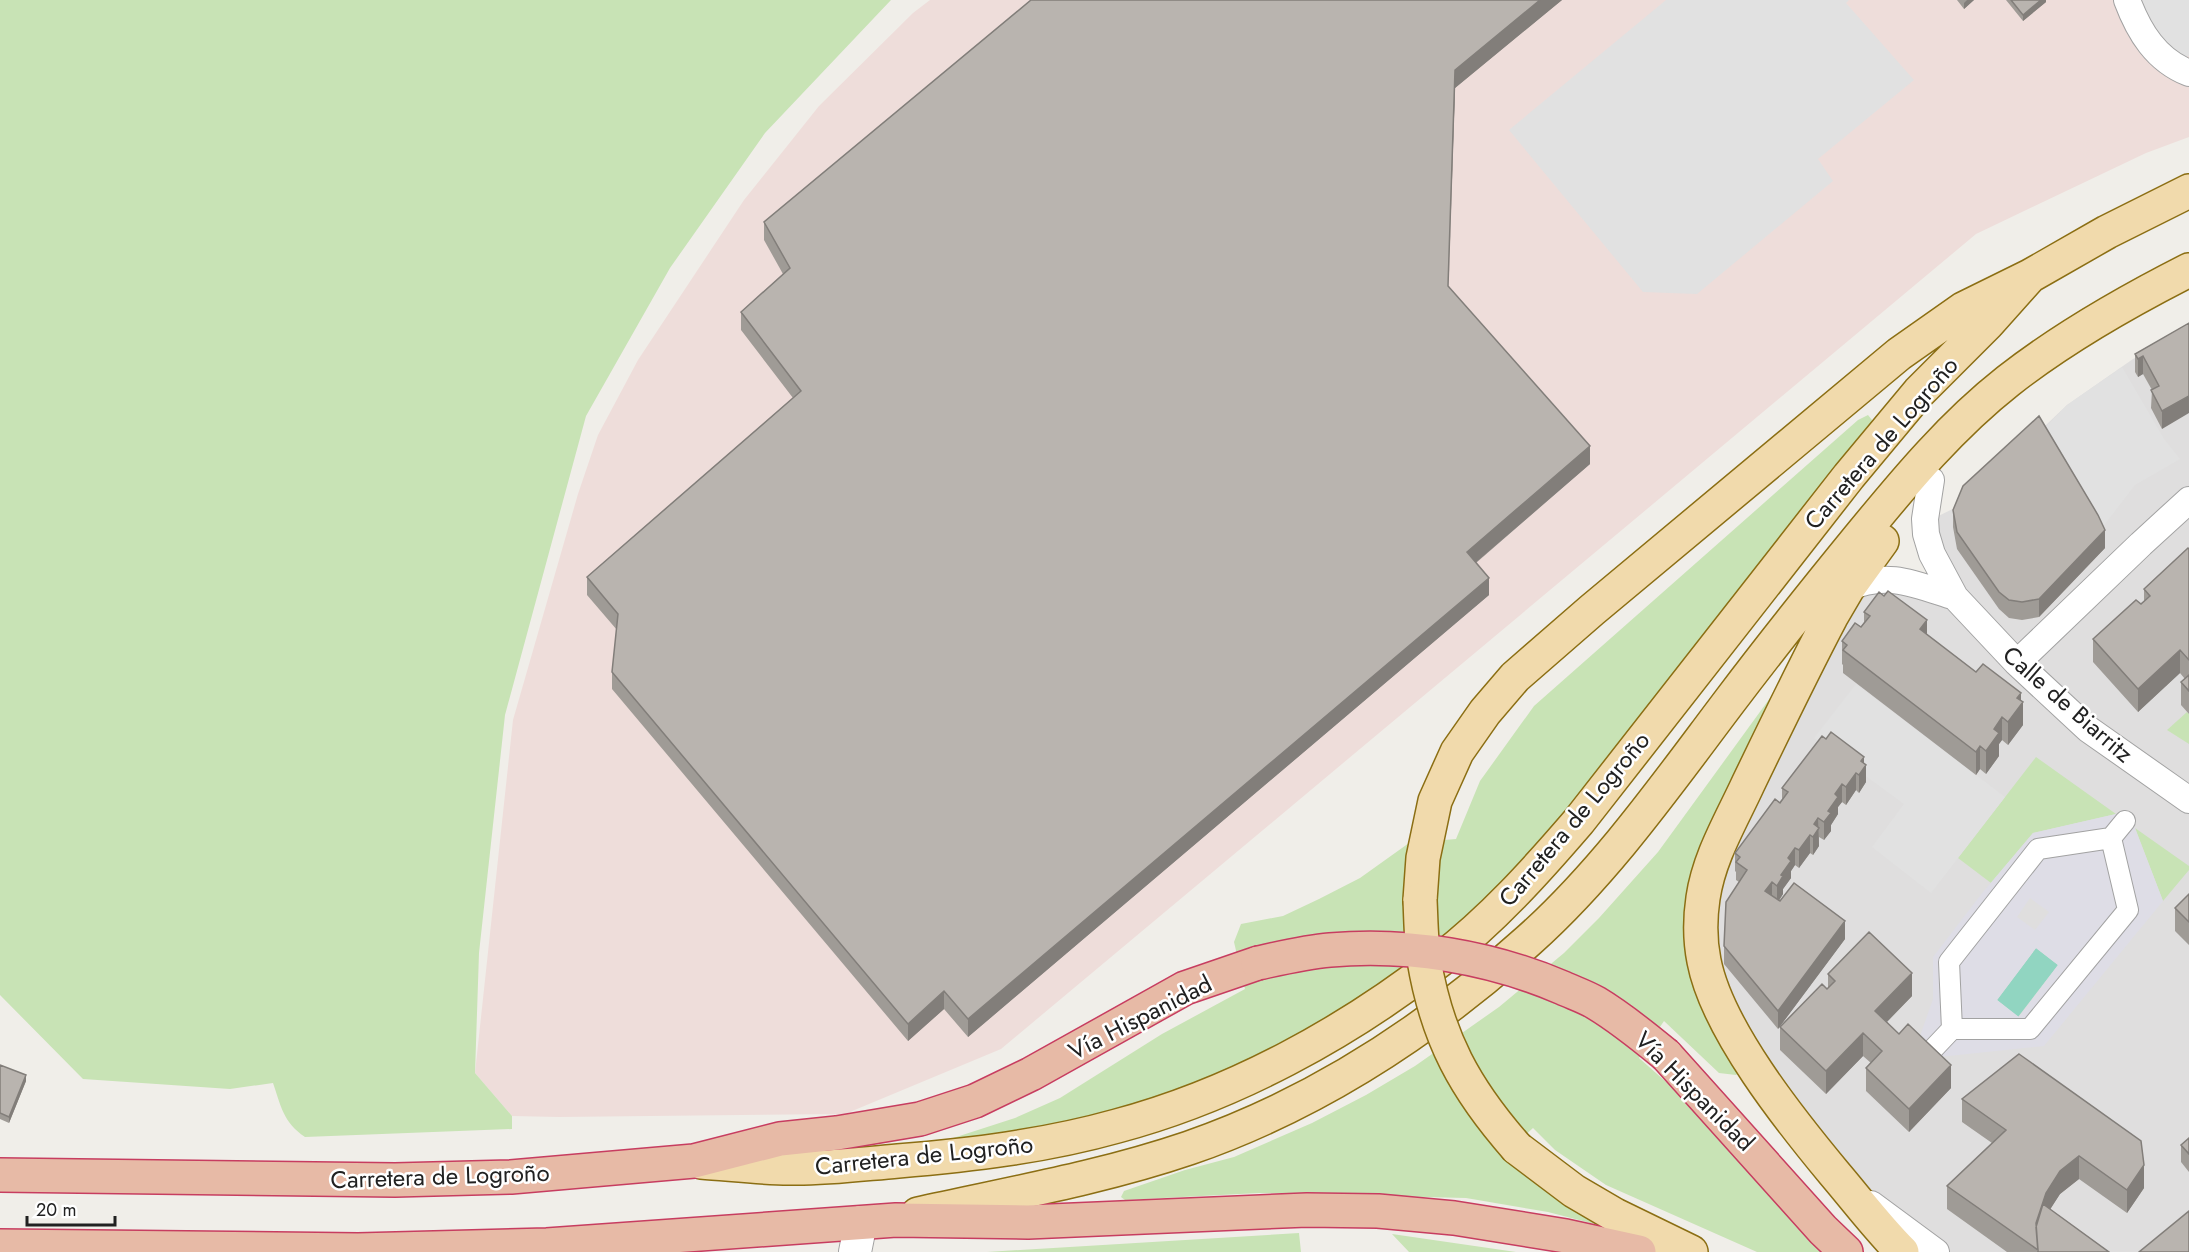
<svg xmlns="http://www.w3.org/2000/svg" width="2189" height="1252" font-family="Jost,sans-serif">
  <style>
    .residential { fill: #dfdede }
    .commercial { fill: #eeddda }
    .grass { fill: #c8e3b5 }
    .pitch { fill: #91d5c1 }
    .parking { fill: #e1e1e1 }
    .plaza { fill: #dedde6; fill-rule: evenodd }
    .lines { fill: none; stroke-linecap: round; stroke-linejoin: round }
    .pedestrian-casing { stroke: #a2a2a2; stroke-width: 22 }
    .minor-casing { stroke: #a2a2a2; stroke-width: 28 }
    .tertiary-casing { stroke: #a2a2a2; stroke-width: 34 }
    .primary-casing { stroke: #8b6e13; stroke-width: 36 }
    .trunk-casing { stroke: #c73d60; stroke-width: 36 }
    .pedestrian { stroke: #fff; stroke-width: 20 }
    .minor { stroke: #fff; stroke-width: 26 }
    .tertiary { stroke: #fff; stroke-width: 32 }
    .primary { stroke: #f1daac; stroke-width: 33 }
    .trunk { stroke: #e7baa6; stroke-width: 33 }
    .primary-bridge-casing { stroke: #8b6e13; stroke-width: 36; stroke-linecap: butt }
    .trunk-bridge-casing { stroke: #c73d60; stroke-width: 36; stroke-linecap: butt }
    .primary-bridge { stroke: #f1daac; stroke-width: 33 }
    .trunk-bridge { stroke: #e7baa6; stroke-width: 33 }
    .wall { fill: #9f9b96 }
    .shaded-wall { fill: #827e7a }
    .building { fill: #b9b4af; stroke: #827e7a; stroke-width: 1.5 }
    .labels { text-anchor: middle; dominant-baseline: central; stroke-width: 5; stroke-linejoin: round; paint-order: stroke }
    .street-label { font-size: 24px; fill: #212121; stroke: #fff }
  </style>
  <rect width="100%" height="100%" fill="#f0eee9"/>
  <path class="residential" d="M2189,331V1252H1933L1833,1172L1717,998L1709,879L1869,581L1936,596L1926,522L1963,504L2067,405L2133,359Z"/>
  <path class="commercial" d="M930,0H2189V137L2146,153L1976,234L1001,1049L845,1114L559,1117L512,1116L475,1073L513,720L578,494L598,435L638,360L744,200L819,106L913,13Z"/>
  <path class="grass" d="M0,0H891L765,133L670,268L586,416L505,715L479,953L475,1073L512,1116V1129L305,1137C283,1122 281,1106 273,1083L230,1089L83,1079L0,995Z
    M1868,415L1872,420L1869,429L1499,899L1343,1017L1199,1090L1021,1138L947,1140L1015,1118L1060,1098L1162,1034L1245,989L1234,942L1241,924L1283,916L1319,899L1360,878L1409,843L1456,839L1480,781L1534,706L1858,420Z
    M1789,672L1702,880L1744,1068L1736,1075L1719,1073L1664,1021L1639,1058L1682,1096L1824,1252H1757L1606,1185L1555,1150L1533,1128L1506,1153L1606,1227L1548,1212L1466,1198L1259,1193L1125,1200L1121,1197L1124,1191L1185,1170L1234,1157L1312,1123L1366,1095L1415,1066L1499,1007L1564,953L1599,918L1658,852Z
    M2187,712L2189,714V744L2167,730Z
    M2036,757L2116,814L2033,833L1991,883L1958,858Z
    M2135,828L2189,866V870L2163,901Z
    M1299,1233L1301,1252H987Z
    M1392,1234L1516,1252H1409Z"/>
  <path class="pitch" d="M2036,948L2058,965L2018,1017L1997,1000Z"/>
  <path class="parking" d="M1666,0H1849L1846,3L1914,80L1818,159L1833,181L1697,294L1643,292L1509,130Z
    M2140,0H2189V56L2184,58L2160,44Z
    M2122,367L2164,439L2180,459L2135,485L2098,533L2039,434L2067,405Z
    M1856,684L2005,797L1931,893L1872,847L1904,804L1814,738Z"/>
  <path class="plaza" d="M2116,814L2135,828L2163,901L2044,1046L1939,1057L1920,1036L1933,999V957L1983,892L2033,833ZM2030,898L2049,912L2035,930L2017,917ZM2036,948L2058,965L2019,1017L1997,1000Z"/>
  <g class="lines">
    <defs>
      <path id="pedestrian" d="M1952,1029L1949,962L2038,849L2111,838
        M1933,1049L1952,1029H2030L2128,910L2111,838L2125,821"/>
      <path id="minor" d="M2127,0C2139,32 2156,60 2189,73
        M1931,480L1925,519L1926,534L1932,554L1955,597L2017,663L2088,729L2189,800
        M1848,588C1887,570 1917,585 1955,597
        M2017,663L2141,544L2189,500
        M1871,1204L1936,1252"/>
      <path id="tertiary" d="M855,1252L861,1222"/>
      <path id="primary" d="M1882,541L1848,588L1831,617C1802,672 1775,728 1748,784C1731,821 1709,857 1703,898C1700,918 1700,941 1704,961C1717,1029 1790,1120 1834,1173C1857,1200 1877,1227 1902,1252
        M1420,900L1423,858L1435,801L1457,752L1485,712L1515,677L1592,610L1899,354L1963,309L2030,276L2107,232L2189,191
        M1517,1148L1574,1191L1615,1215L1691,1252
        M701,1162C730,1164 760,1168 789,1168C825,1169 862,1164 898,1161C971,1155 1046,1146 1117,1126C1233,1095 1345,1034 1440,960C1492,920 1536,871 1579,821L1849,476L1919,392L1988,323L2030,276
        M918,1214C1008,1194 1101,1178 1189,1148C1316,1104 1429,1030 1529,940C1606,871 1667,784 1729,702C1772,645 1816,590 1861,535C1906,480 1952,425 2008,381C2064,337 2126,302 2189,270"/>
      <path id="trunk" d="M1666,1055L1823,1230L1846,1252
        M0,1175L395,1180L511,1177L694,1161L780,1139L837,1133L920,1119L975,1101L1031,1074L1185,988L1258,963
        M0,1246L358,1250L547,1245L896,1220L1028,1222L1307,1210L1378,1211L1454,1218L1566,1236L1639,1252"/>
    </defs>
    <use href="#pedestrian" class="pedestrian-casing"/>
    <use href="#minor" class="minor-casing"/>
    <use href="#tertiary" class="tertiary-casing"/>
    <use href="#primary" class="primary-casing"/>
    <use href="#trunk" class="trunk-casing"/>
    <use href="#pedestrian" class="pedestrian"/>
    <use href="#minor" class="minor"/>
    <use href="#tertiary" class="tertiary"/>
    <use href="#primary" class="primary"/>
    <use href="#trunk" class="trunk"/>
    <defs>
      <path id="primary-bridge" d="M1420,900C1421,920 1421,941 1424,960C1437,1038 1465,1089 1517,1148"/>
      <path id="trunk-bridge" d="M1258,963C1281,958 1306,952 1330,950C1408,943 1491,957 1563,988C1574,993 1586,997 1596,1003C1621,1018 1643,1036 1666,1055"/>
    </defs>
    <use href="#primary-bridge" class="primary-bridge-casing"/>
    <use href="#trunk-bridge" class="trunk-bridge-casing"/>
    <use href="#primary-bridge" class="primary-bridge"/>
    <use href="#trunk-bridge" class="trunk-bridge"/>
  </g>
  <path class="wall" d="M1031,0H1562L1455,88L1448,286L1590,464L1476,563L1489,595L968,1037L944,1009L908,1041L612,689V672L617,630L587,595V577L793,398L741,330V312L783,274L764,240V222Z
    M1957,0H1974L1964,9Z
    M2006,0H2046V2L2023,21Z
    M2189,323L2162,429L2151,408L2152,390L2143,374L2138,377L2135,372V354Z
    M1953,510L2105,548L2039,617L2022,620L2009,618L1999,609L1957,549L1953,527Z
    M2189,549V714L2181,705V682L2185,679L2180,673L2138,712L2093,662V639L2144,601V589Z
    M1864,612L1927,635L1976,672L2021,701L2023,725L2008,745L2002,740L1999,744V756L1986,774L1980,769L1976,775L1843,673V665L1842,664V641L1861,627L1864,622Z
    M1864,763L1866,782L1859,793L1856,790L1846,805L1842,802L1838,807V814L1831,825V831L1824,840L1819,837V846L1813,855L1810,853L1799,868L1795,865L1791,871V878L1783,889V894L1779,901L1845,939L1778,1029L1724,964V946L1739,882L1736,880V872L1735,871V853L1782,799V788Z
    M2189,894V945L2175,931V908Z
    M1828,974L1912,996L1887,1022L1951,1088L1909,1132L1866,1091V1068L1871,1063L1863,1056L1826,1094L1780,1050V1027L1828,988Z
    M0,1065L26,1081L9,1123L0,1119Z
    M1962,1099L2144,1188L2127,1213L2079,1179L2060,1194L2050,1209L2109,1252H2007L1947,1209V1186L1992,1143L1962,1122Z
    M2189,1138V1172L2181,1162V1145Z"/>
  <path class="shaded-wall" d="M1540,0H1562L1455,88L1448,303L1455,70Z
    M1967,0H1974L1964,9V3Z
    M2041,0H2046V2L2023,21V15Z
    M2143,356V374L2138,377V359Z
    M2189,396V413L2162,429V411Z
    M1590,446V464L1467,570V552Z
    M2105,530V548L2039,617V599Z
    M1489,578V595L968,1037V1019Z
    M1927,620V643L1920,629Z
    M2180,650V673L2138,712V689Z
    M2021,693V705L2023,702V725L2008,745V722L2017,698Z
    M2002,717V740L1999,744V756L1986,774V751L1994,729Z
    M1980,746V769L1976,775V752Z
    M1864,757V768L1866,765V782L1859,793V775L1861,761Z
    M1856,773V790L1846,805V787Z
    M1842,784V802L1838,807V814L1831,825V831L1824,840V822L1835,794Z
    M1818,818L1819,846L1813,855V837L1814,824Z
    M1810,835V853L1799,868V850Z
    M1795,848V865L1791,871V878L1783,889V894L1777,903V886L1788,858Z
    M1772,882V899L1765,891Z
    M1845,921V939L1778,1029V1011Z
    M1912,973V996L1875,1034V1011Z
    M944,991V1009L908,1041V1024Z
    M1863,1033V1056L1826,1094V1071Z
    M1951,1065V1088L1909,1132V1109Z
    M26,1075V1081L9,1123V1117Z
    M2079,1156V1179L2060,1194L2046,1216L2037,1243L2036,1223L2046,1193L2060,1171Z
    M2144,1165V1188L2127,1213V1190Z"/>
  <path class="building" d="M1031,0H1540L1455,70L1448,286L1590,446L1467,552L1489,578L968,1019L944,991L908,1024L612,672L618,614L587,577L801,391L741,312L790,268L764,222Z
    M2011,0H2041L2023,15Z
    M2189,323V396L2162,411L2151,390L2159,386L2143,356L2138,359L2135,354Z
    M2039,416L2098,515L2105,530L2039,599L2022,602L2009,600L1999,592L1957,532L1953,510L1963,486Z
    M2188,548L2189,549V660L2180,650L2138,689L2093,639L2136,600L2141,604L2150,596L2144,589Z
    M1888,591L1927,620L1920,629L1976,672L1983,664L2021,693L2017,698L2023,702L2008,722L2002,717L1994,729L1999,733L1986,751L1980,746L1976,752L1843,650L1847,645L1842,641L1855,623L1861,627L1870,616L1864,612L1879,592L1884,596Z
    M2189,675V691L2181,682Z
    M1831,732L1864,757L1861,761L1866,765L1859,775L1856,773L1846,787L1842,784L1835,794L1838,797L1828,811L1831,813L1824,822L1818,818L1814,824L1819,828L1813,837L1810,835L1799,850L1795,848L1788,858L1791,861L1781,875L1783,876L1777,886L1772,882L1765,891L1780,901L1794,883L1845,921L1778,1011L1724,946L1726,902L1747,870L1736,862L1740,857L1735,853L1775,799L1780,803L1788,792L1782,788L1822,736L1826,739Z
    M2189,894V922L2175,908Z
    M1869,932L1912,973L1875,1011L1899,1034L1908,1024L1951,1065L1909,1109L1866,1068L1882,1051L1863,1033L1826,1071L1780,1027L1822,984L1827,989L1835,981L1828,974Z
    M2019,1054L2141,1141L2144,1165L2127,1190L2079,1156L2060,1171L2046,1193L2036,1223L2038,1250L1947,1186L2006,1130L1962,1099Z
    M0,1065L26,1075L9,1117L0,1113Z
    M2189,1138V1154L2181,1145Z
    M2043,1204L2109,1252H2038L2036,1227Z
    M2189,1211V1252H2139Z"/>
  <g class="labels">
    <g class="street-label">
      <text transform="translate(1881 443) rotate(-49)">Carretera de Logroño</text>
      <text transform="translate(2068 704) rotate(41)">Calle de Biarritz</text>
      <text transform="translate(1574 819) rotate(-50)">Carretera de Logroño</text>
      <text transform="translate(1140 1017) rotate(-27)">Vía Hispanidad</text>
      <text transform="translate(1695 1091) rotate(45)">Vía Hispanidad</text>
      <text transform="translate(924 1155) rotate(-6)">Carretera de Logroño</text>
      <text transform="translate(440 1176) rotate(-2)">Carretera de Logroño</text>
    </g>
  </g>
  <path d="M27 1216v9h88v-9" fill="none" stroke="#212121" stroke-width="3"/>
  <text x="36" y="1216" font-size="18" fill="#212121" stroke="#ffffff" stroke-width="4.5" paint-order="stroke">20 m</text>
</svg>
